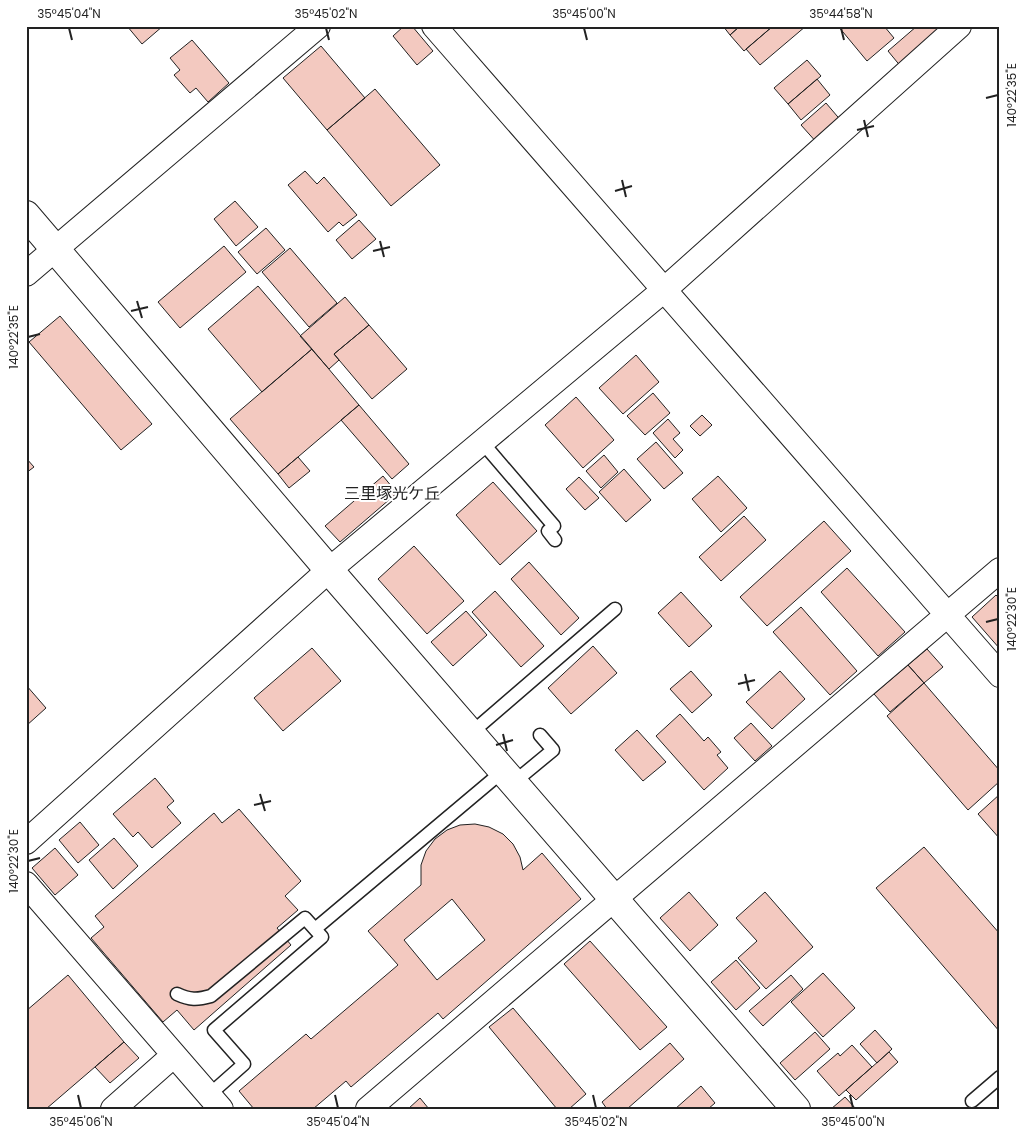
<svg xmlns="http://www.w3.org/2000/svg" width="1026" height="1135" font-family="Poppins,'Noto Sans JP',sans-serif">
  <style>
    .building { fill: #f3c9c0; stroke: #222; fill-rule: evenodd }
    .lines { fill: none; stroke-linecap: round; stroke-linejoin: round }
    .service-casing { stroke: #222; stroke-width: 15 }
    .minor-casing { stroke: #222; stroke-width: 26 }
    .tertiary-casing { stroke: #222; stroke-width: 30 }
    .service { stroke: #fff; stroke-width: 12 }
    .minor { stroke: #fff; stroke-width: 24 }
    .tertiary { stroke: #fff; stroke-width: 28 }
    .ticks { fill: none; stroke: #222; stroke-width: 2 }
    .labels { text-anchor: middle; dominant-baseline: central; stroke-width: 4; stroke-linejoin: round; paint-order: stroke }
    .quarter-label { font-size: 16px; fill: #222; stroke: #fff }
    .neatline { fill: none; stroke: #222; stroke-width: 2 }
    .ticks-label { font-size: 12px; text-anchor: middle; fill: #222 }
  </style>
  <rect width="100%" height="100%" fill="#fff"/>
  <path class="building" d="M127,26H163L142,44Z
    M404,26H412L433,51L417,65L393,36Z
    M723,26H740L730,35Z
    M740,26H773L744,51L730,35Z
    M773,26H806L760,65L746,49Z
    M838,26H884L894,38L867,61Z
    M917,26H937L943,33L902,68L888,51Z
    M192,40L229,83L208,102L196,88L190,93L174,75L180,70L170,58Z
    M321,46L365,98L327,130L283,78Z
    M807,60L821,76L788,104L774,88Z
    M817,79L830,95L801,120L788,104Z
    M375,89L440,165L391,206L327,130Z
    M826,103L843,123L818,144L801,125Z
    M305,171L317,184L324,177L357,215L343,226L339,222L328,232L288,185Z
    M235,201L258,227L236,246L214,219Z
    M359,220L376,239L352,259L336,240Z
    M266,228L285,250L257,274L238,252Z
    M224,246L246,272L180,328L158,302Z
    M290,248L337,303L309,327L262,272Z
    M258,286L312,349L262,392L208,329Z
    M345,297L369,325L334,354L339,360L329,369L300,336Z
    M60,316L152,424L121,450L29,342Z
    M369,325L407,369L372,399L334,354Z
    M312,349L359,405L278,474L230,419Z
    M636,355L659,382L623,414L599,388Z
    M653,393L670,413L645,435L627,416Z
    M576,397L614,440L583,468L545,425Z
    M359,405L409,464L392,479L341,420Z
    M702,415L712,425L700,436L690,426Z
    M668,419L680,433L673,439L683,450L675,458L653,433Z
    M656,442L683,473L664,489L637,459Z
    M604,455L618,472L601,488L586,471Z
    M298,457L310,471L289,488L278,474Z
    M26,458L34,467L26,473Z
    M624,469L651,500L626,522L599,492Z
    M383,476L397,493L340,542L325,526Z
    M718,476L747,508L721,532L692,499Z
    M579,477L599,498L585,510L566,489Z
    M493,482L537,531L500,565L456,515Z
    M744,516L766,540L721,581L699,557Z
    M824,521L851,551L767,626L740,597Z
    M414,546L464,601L427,634L378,579Z
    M529,562L579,618L561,635L511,579Z
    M847,568L905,632L878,656L821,592Z
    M495,591L544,646L521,667L472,612Z
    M681,592L712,626L689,647L658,613Z
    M996,595L1000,599V649L972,617Z
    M801,607L857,671L830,695L773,632Z
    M466,611L487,635L453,666L431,642Z
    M593,646L617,673L571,714L548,688Z
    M312,648L341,681L283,731L254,698Z
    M927,649L943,667L924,683L908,665Z
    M908,665L924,683L890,712L874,694Z
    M691,671L712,695L692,713L670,689Z
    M780,671L805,699L772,729L746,702Z
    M924,683L1000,771V781L968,810L887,716Z
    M26,685L46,708L26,726Z
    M680,714L704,741L708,737L721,752L717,755L728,768L704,790L656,736Z
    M751,723L772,746L755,761L734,738Z
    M637,730L666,762L643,781L615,750Z
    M155,778L174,801L167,807L181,823L152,848L138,832L133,837L113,814Z
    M1000,794V839L978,814Z
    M239,809L301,881L285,896L298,910L277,928L291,945L194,1030L177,1010L163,1022L91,938L104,927L95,916L214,813L222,823Z
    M80,822L99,845L78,863L59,840Z
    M475,824L489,827L503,834L513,844L520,857L523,870L542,853L581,899L443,1019L438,1013L351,1087L346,1081L313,1109H254L239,1091L306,1034L311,1039L398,965L368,931L421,885V865L426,851L435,839L447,830L460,825ZM452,899L485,940L437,980L404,940Z
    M114,838L138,866L113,889L89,860Z
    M924,847L1000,934V1032L876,888Z
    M55,848L78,875L55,895L32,868Z
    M689,892L718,925L690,951L660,918Z
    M765,892L813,947L766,989L738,958L757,941L736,918Z
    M590,941L667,1027L640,1050L564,964Z
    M736,960L760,988L736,1010L711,982Z
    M823,973L855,1008L823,1037L791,1002Z
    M68,975L124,1042L46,1109H26V1011Z
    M791,975L803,989L763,1026L749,1011Z
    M513,1008L586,1094L569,1109H557L489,1027Z
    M875,1030L892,1049L877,1063L860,1044Z
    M815,1032L830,1049L795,1080L780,1063Z
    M124,1042L139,1058L110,1083L95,1067Z
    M670,1043L684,1059L627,1109H607L602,1102Z
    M852,1045L872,1067L839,1096L817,1071L838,1053L840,1056Z
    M889,1052L898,1062L856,1100L846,1090Z
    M701,1086L715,1103L708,1109H675Z
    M845,1097L856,1109H831Z
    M420,1098L429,1109H408Z"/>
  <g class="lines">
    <defs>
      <path id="service" d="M482,442L554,526L548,531L555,540
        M470,734L615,609
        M513,783L553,750L540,735
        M315,929L503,771
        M177,994C190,1000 197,1000 211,996L305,918L322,937L214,1030L244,1064L209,1095
        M972,1101L1000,1077"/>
      <path id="minor" d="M434,26L1000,675
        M26,274L318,26
        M26,842L329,570L664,290L959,26
        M26,884L221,1109
        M113,1109L174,1055
        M368,1109L1000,570"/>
      <path id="tertiary" d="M26,215L329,570L796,1109"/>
    </defs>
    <use href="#service" class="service-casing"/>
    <use href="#minor" class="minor-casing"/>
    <use href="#tertiary" class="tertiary-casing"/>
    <use href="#service" class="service"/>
    <use href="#minor" class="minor"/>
    <use href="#tertiary" class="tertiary"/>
  </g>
  <path class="ticks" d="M69,28L72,40M326,28L329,40M584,28L587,40M841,28L844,40M986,98L998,95M864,120L868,137M857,130L874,126M622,180L626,197M615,191L632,186M380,241L384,257M373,251L390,247M137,301L142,318M131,311L148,307M28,337L40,334M986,622L998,619M745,674L749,691M738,684L755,680M503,734L507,751M496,745L513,740M260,794L265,811M254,805L271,801M28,861L40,858M78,1095L81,1108M335,1095L338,1108M593,1095L596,1108M850,1095L853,1108"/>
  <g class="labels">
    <g class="quarter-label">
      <text x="392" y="493">三里塚光ケ丘</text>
    </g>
  </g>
  <rect width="1026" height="1135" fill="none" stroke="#ffffff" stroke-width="55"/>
  <rect x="28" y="28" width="970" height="1080" class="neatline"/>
  <g class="ticks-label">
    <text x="69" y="18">35°45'04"N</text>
    <text x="326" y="18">35°45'02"N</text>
    <text x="584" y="18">35°45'00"N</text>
    <text x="841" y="18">35°44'58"N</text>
    <text transform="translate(1012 95) rotate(-90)" y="4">140°22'35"E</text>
    <text transform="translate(14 337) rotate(-90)" y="4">140°22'35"E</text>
    <text transform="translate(1012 619) rotate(-90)" y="4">140°22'30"E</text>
    <text transform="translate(14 861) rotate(-90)" y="4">140°22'30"E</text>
    <text x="81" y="1126">35°45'06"N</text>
    <text x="338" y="1126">35°45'04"N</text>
    <text x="596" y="1126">35°45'02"N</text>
    <text x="853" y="1126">35°45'00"N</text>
  </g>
</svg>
